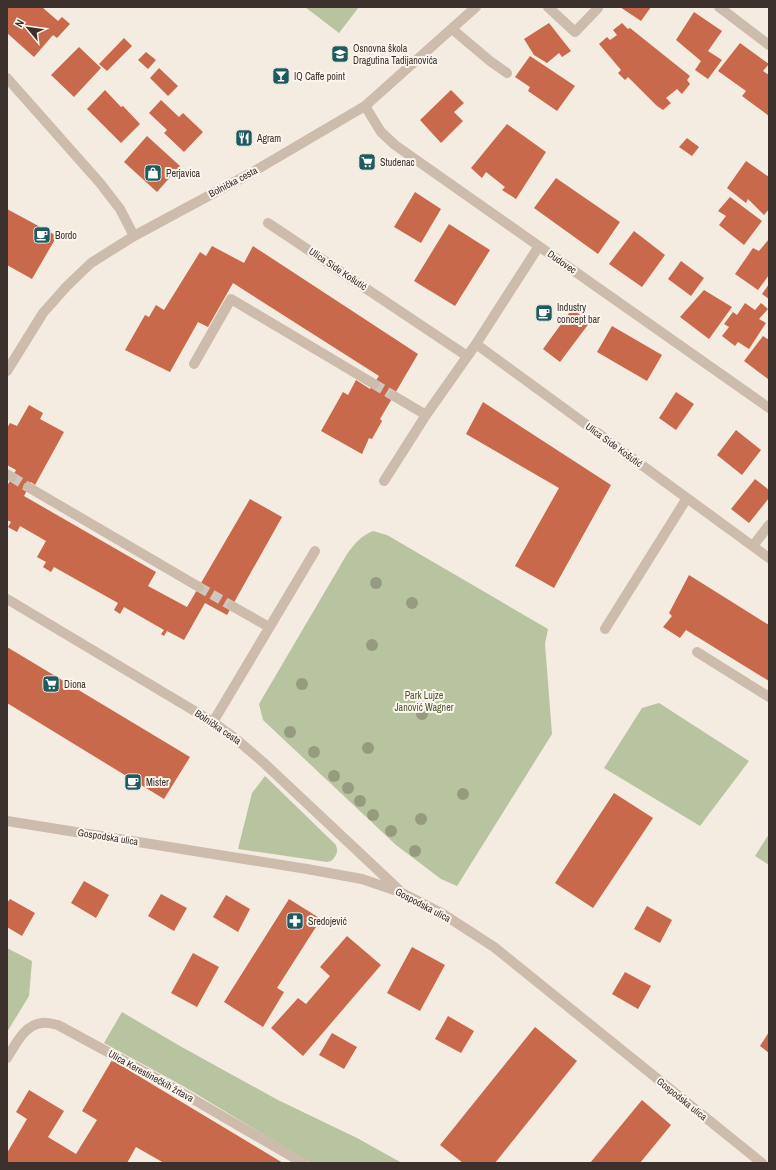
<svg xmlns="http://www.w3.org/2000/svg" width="776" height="1170" font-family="'Archivo Narrow',sans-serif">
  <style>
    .green { fill: #b8c4a0 }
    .building { fill: #c8694b }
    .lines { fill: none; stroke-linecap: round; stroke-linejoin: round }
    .minor-tunnel { stroke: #cfc6bd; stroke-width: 10; stroke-dasharray: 10 5; stroke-linecap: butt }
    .minor { stroke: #cdbbac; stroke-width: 10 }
    .tree { fill: #969b7f }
    .labels { text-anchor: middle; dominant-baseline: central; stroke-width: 4; stroke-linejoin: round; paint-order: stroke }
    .poi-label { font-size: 10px; fill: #3b302b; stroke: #fbf5ee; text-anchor: start }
    .street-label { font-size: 10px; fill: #3b302b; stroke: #fbf5ee }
    .park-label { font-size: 10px; fill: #4a5a2e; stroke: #fbf5ee }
  </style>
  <rect width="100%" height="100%" fill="#f4ebe1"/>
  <path class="green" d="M305,7H359L339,33Z
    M373,531L387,535L548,629L545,644L552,734L457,886L441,879L396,845L263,720L259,704L347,554C355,543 361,536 373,531Z
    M659,703L749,761L700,826L604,768L642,708Z
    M265,776L335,844C339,850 337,856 331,861L327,862L238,849L252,793Z
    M769,834V865L755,856Z
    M7,948L32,961L29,996L7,1032Z
    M122,1012L180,1046L278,1100L357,1138L402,1163H311L183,1086L104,1043Z"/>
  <path class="building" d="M7,7H42L58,21L62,17L70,24L57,38L53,35L34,57L7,33Z
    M620,7H651L641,21Z
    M694,12L722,31L708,51L722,60L708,79L695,70L701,61L676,40Z
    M549,23L571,51L562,57L559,53L547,63L534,55L524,39Z
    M622,23L628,29L630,28L690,76L687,80L690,84L682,94L677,89L666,98L671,103L663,110L657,106L628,77L625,80L618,73L621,70L599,44L607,37L610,40L617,35L613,30Z
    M124,38L132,46L107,71L99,64Z
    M740,43L769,64L763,71L769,75V116L742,96L746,91L718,71Z
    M79,47L101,68L74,97L51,75Z
    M146,52L156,60L148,69L138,60Z
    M530,56L575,86L557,111L528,91L530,87L515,77Z
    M159,68L178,86L168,96L150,78Z
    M105,90L121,107L123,106L140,124L121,143L87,109Z
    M451,90L464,103L454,112L463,121L441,143L420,120Z
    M161,100L179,117L183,113L203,132L184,152L164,133L167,130L149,113Z
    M507,124L546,152L516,199L502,190L505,187L486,172L482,178L471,168Z
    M147,136L180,166L157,192L124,162Z
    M687,138L699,147L692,156L679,147Z
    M746,161L769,177V209L764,215L748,199L746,203L727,188Z
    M556,178L620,222L598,254L534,208Z
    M415,192L441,209L421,243L394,227Z
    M730,197L762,221L744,245L719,225L726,216L718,211Z
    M7,209L57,236L32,279L7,265Z
    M449,224L490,250L455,306L414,281Z
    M634,231L665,255L642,287L609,264Z
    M769,239V275L758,290L735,274L753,248L759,251Z
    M212,246L244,263L253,246L418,354L380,419L382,421L372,439L369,438L362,454L321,431L343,392L348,395L356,380L370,389L379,376L233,283L208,327L198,322L170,372L125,350L145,315L149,317L156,305L164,310L200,252L206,256Z
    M681,261L704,278L691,296L668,279Z
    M769,284V299L762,294Z
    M704,290L732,307L709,339L680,317Z
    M745,303L755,310L761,303L768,309L759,319L766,323L749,349L738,342L735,346L722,336L729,327L724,324L733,312L737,315Z
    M572,309L590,322L560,362L543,349Z
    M612,326L662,355L647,381L597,352Z
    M763,336L769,340L768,379L744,361Z
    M676,392L694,404L676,430L659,418Z
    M483,402L611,485L554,588L515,566L559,488L466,434Z
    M29,405L43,413L40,419L64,432L35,485L31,482L24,496L156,572L148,586L187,607L250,499L282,517L227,615L205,603L184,640L167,631L164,636L161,634L164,630L124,607L120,614L114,610L118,603L54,567L51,572L43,567L46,562L37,557L46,541L20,526L17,532L8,527L11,522L7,520V486L16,470L7,465V428L10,423L17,426Z
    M736,430L761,450L742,475L717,455Z
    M755,479L769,490V498L749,523L731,509Z
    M689,575L769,625V681L686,630L680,638L663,627L672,616L669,613Z
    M7,647L190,757L164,799L7,703Z
    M614,793L653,818L593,908L555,883Z
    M84,881L109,895L96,918L71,903Z
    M161,894L187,908L174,931L148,916Z
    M226,895L250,909L238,932L213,917Z
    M10,899L35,913L22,936L7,927V903Z
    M289,899L321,919L277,988L284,992L263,1027L224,1002Z
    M647,906L672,920L660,943L634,929Z
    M347,936L381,965L303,1056L271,1028L298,998L306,1004L330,976L320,967Z
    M412,947L445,965L420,1011L387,993Z
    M193,953L219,967L197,1007L171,993Z
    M625,972L651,986L638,1009L612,994Z
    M448,1016L474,1031L461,1053L435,1039Z
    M535,1027L577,1061L495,1163H463L440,1145Z
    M769,1032V1053L760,1046Z
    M332,1033L357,1047L344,1069L319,1055Z
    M112,1060L283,1163H164L136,1147L127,1163L7,1162V1153L27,1119L16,1112L29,1090L64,1111L48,1137L76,1154L97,1120L82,1111Z
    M642,1100L671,1125L640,1163H590Z"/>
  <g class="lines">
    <path class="minor-tunnel" d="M374,384L394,396
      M12,477L28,487
      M199,587L232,606"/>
    <path class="minor" d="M548,7L575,32L598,8
      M719,7L769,45
      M452,29L490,61L507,73
      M7,78L100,183L120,209L134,236
      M365,106L381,132L395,145L769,408
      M268,223L467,356
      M476,344L769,558
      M194,364L231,299L374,384
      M7,371L43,313L67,286L91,263L134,236L251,173L365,106L476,7
      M394,396L426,415
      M7,474L12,477
      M384,481L426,415L476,344L539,246
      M28,487L199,587
      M753,546L769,525
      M7,599L213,722L236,739L264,763L398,889
      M232,606L269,627
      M605,629L687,498
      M697,652L769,697
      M213,722L315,551
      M7,821L307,869L362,879L400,892L443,914L494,947L762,1163
      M7,1058C16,1044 24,1025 42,1023C47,1022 53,1024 58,1025L165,1083L303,1163"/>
  </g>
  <g class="tree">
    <circle cx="376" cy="583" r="6"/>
    <circle cx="412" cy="603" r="6"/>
    <circle cx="372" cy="645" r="6"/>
    <circle cx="302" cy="684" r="6"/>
    <circle cx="422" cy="714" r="6"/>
    <circle cx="290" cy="732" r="6"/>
    <circle cx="368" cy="748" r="6"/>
    <circle cx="314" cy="752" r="6"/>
    <circle cx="334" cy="776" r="6"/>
    <circle cx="348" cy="788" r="6"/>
    <circle cx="463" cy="794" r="6"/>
    <circle cx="360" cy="801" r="6"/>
    <circle cx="373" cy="815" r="6"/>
    <circle cx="421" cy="819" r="6"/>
    <circle cx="391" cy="831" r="6"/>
    <circle cx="415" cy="851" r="6"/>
  </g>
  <defs>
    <symbol id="school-square" viewBox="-11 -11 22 22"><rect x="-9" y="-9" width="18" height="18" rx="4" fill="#1f5a5e" stroke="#fbf5ee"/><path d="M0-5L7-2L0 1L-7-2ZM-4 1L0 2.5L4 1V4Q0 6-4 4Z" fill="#fff"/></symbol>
    <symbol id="bar-square" viewBox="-11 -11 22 22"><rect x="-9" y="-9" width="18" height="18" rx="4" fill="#1f5a5e" stroke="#fbf5ee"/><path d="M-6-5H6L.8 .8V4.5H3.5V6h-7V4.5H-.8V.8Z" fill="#fff"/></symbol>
    <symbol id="restaurant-square" viewBox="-11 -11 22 22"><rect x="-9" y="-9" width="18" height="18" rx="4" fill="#1f5a5e" stroke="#fbf5ee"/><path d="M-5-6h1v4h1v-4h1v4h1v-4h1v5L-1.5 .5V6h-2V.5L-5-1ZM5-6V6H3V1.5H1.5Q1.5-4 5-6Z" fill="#fff"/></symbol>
    <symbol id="supermarket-square" viewBox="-11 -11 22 22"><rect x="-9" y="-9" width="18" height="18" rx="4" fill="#1f5a5e" stroke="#fbf5ee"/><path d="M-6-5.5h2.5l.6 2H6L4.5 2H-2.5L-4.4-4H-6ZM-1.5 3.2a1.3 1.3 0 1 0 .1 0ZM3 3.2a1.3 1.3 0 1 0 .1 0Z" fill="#fff"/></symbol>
    <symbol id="shop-square" viewBox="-11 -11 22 22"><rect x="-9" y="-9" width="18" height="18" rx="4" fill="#1f5a5e" stroke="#fbf5ee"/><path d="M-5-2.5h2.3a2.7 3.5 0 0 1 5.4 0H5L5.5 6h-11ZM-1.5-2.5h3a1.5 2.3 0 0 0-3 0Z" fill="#fff"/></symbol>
    <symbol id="cafe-square" viewBox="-11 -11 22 22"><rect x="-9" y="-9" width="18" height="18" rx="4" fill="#1f5a5e" stroke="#fbf5ee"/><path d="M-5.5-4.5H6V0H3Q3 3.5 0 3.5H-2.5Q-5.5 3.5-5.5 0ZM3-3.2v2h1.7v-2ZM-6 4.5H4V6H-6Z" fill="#fff"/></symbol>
    <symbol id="pharmacy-square" viewBox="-11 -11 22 22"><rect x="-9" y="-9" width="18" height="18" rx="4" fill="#1f5a5e" stroke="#fbf5ee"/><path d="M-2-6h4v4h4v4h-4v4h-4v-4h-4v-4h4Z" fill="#fff"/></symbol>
  </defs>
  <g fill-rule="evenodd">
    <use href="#school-square" x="330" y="44" width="20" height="20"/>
    <use href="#bar-square" x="271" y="66" width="20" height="20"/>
    <use href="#restaurant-square" x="234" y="128" width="20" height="20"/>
    <use href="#supermarket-square" x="357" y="152" width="20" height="20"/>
    <use href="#shop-square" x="143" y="163" width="20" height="20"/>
    <use href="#cafe-square" x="32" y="225" width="20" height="20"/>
    <use href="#cafe-square" x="534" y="303" width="20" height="20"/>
    <use href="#supermarket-square" x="41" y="674" width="20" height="20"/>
    <use href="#cafe-square" x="123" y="772" width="20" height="20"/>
    <use href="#pharmacy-square" x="285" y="911" width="20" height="20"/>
  </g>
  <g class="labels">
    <g class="poi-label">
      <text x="353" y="48">Osnovna škola<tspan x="353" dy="12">Dragutina Tadijanovića</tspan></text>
      <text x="294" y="76">IQ Caffe point</text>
      <text x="257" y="138">Agram</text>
      <text x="380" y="162">Studenac</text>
      <text x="166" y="173">Perjavica</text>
      <text x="55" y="235">Bordo</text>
      <text x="557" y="307">Industry<tspan x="557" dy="12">concept bar</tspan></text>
      <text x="64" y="684">Diona</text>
      <text x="146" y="782">Mister</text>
      <text x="308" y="921">Sredojević</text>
    </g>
    <g class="street-label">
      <text transform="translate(233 182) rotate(-28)">Bolnička cesta</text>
      <text transform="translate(562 262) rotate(35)">Dudovec</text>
      <text transform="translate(338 269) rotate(34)">Ulica Side Košutić</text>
      <text transform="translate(614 445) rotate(36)">Ulica Side Košutić</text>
      <text transform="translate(218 727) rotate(34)">Bolnička cesta</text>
      <text transform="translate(108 837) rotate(9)">Gospodska ulica</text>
      <text transform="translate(423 905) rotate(28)">Gospodska ulica</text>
      <text transform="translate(151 1076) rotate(29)">Ulica Kerestinečkih žrtava</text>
      <text transform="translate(682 1099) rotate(39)">Gospodska ulica</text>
    </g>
    <g class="park-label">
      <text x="424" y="695">Park Lujze<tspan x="424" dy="12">Janović Wagner</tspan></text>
    </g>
  </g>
  <rect width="776" height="1170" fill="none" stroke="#3b302b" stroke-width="16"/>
  <g transform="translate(28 28) rotate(299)" stroke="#fbf5ee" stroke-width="3" paint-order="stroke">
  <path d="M0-3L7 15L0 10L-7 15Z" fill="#3b302b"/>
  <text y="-6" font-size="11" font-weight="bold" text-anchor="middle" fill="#3b302b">N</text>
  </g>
</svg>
